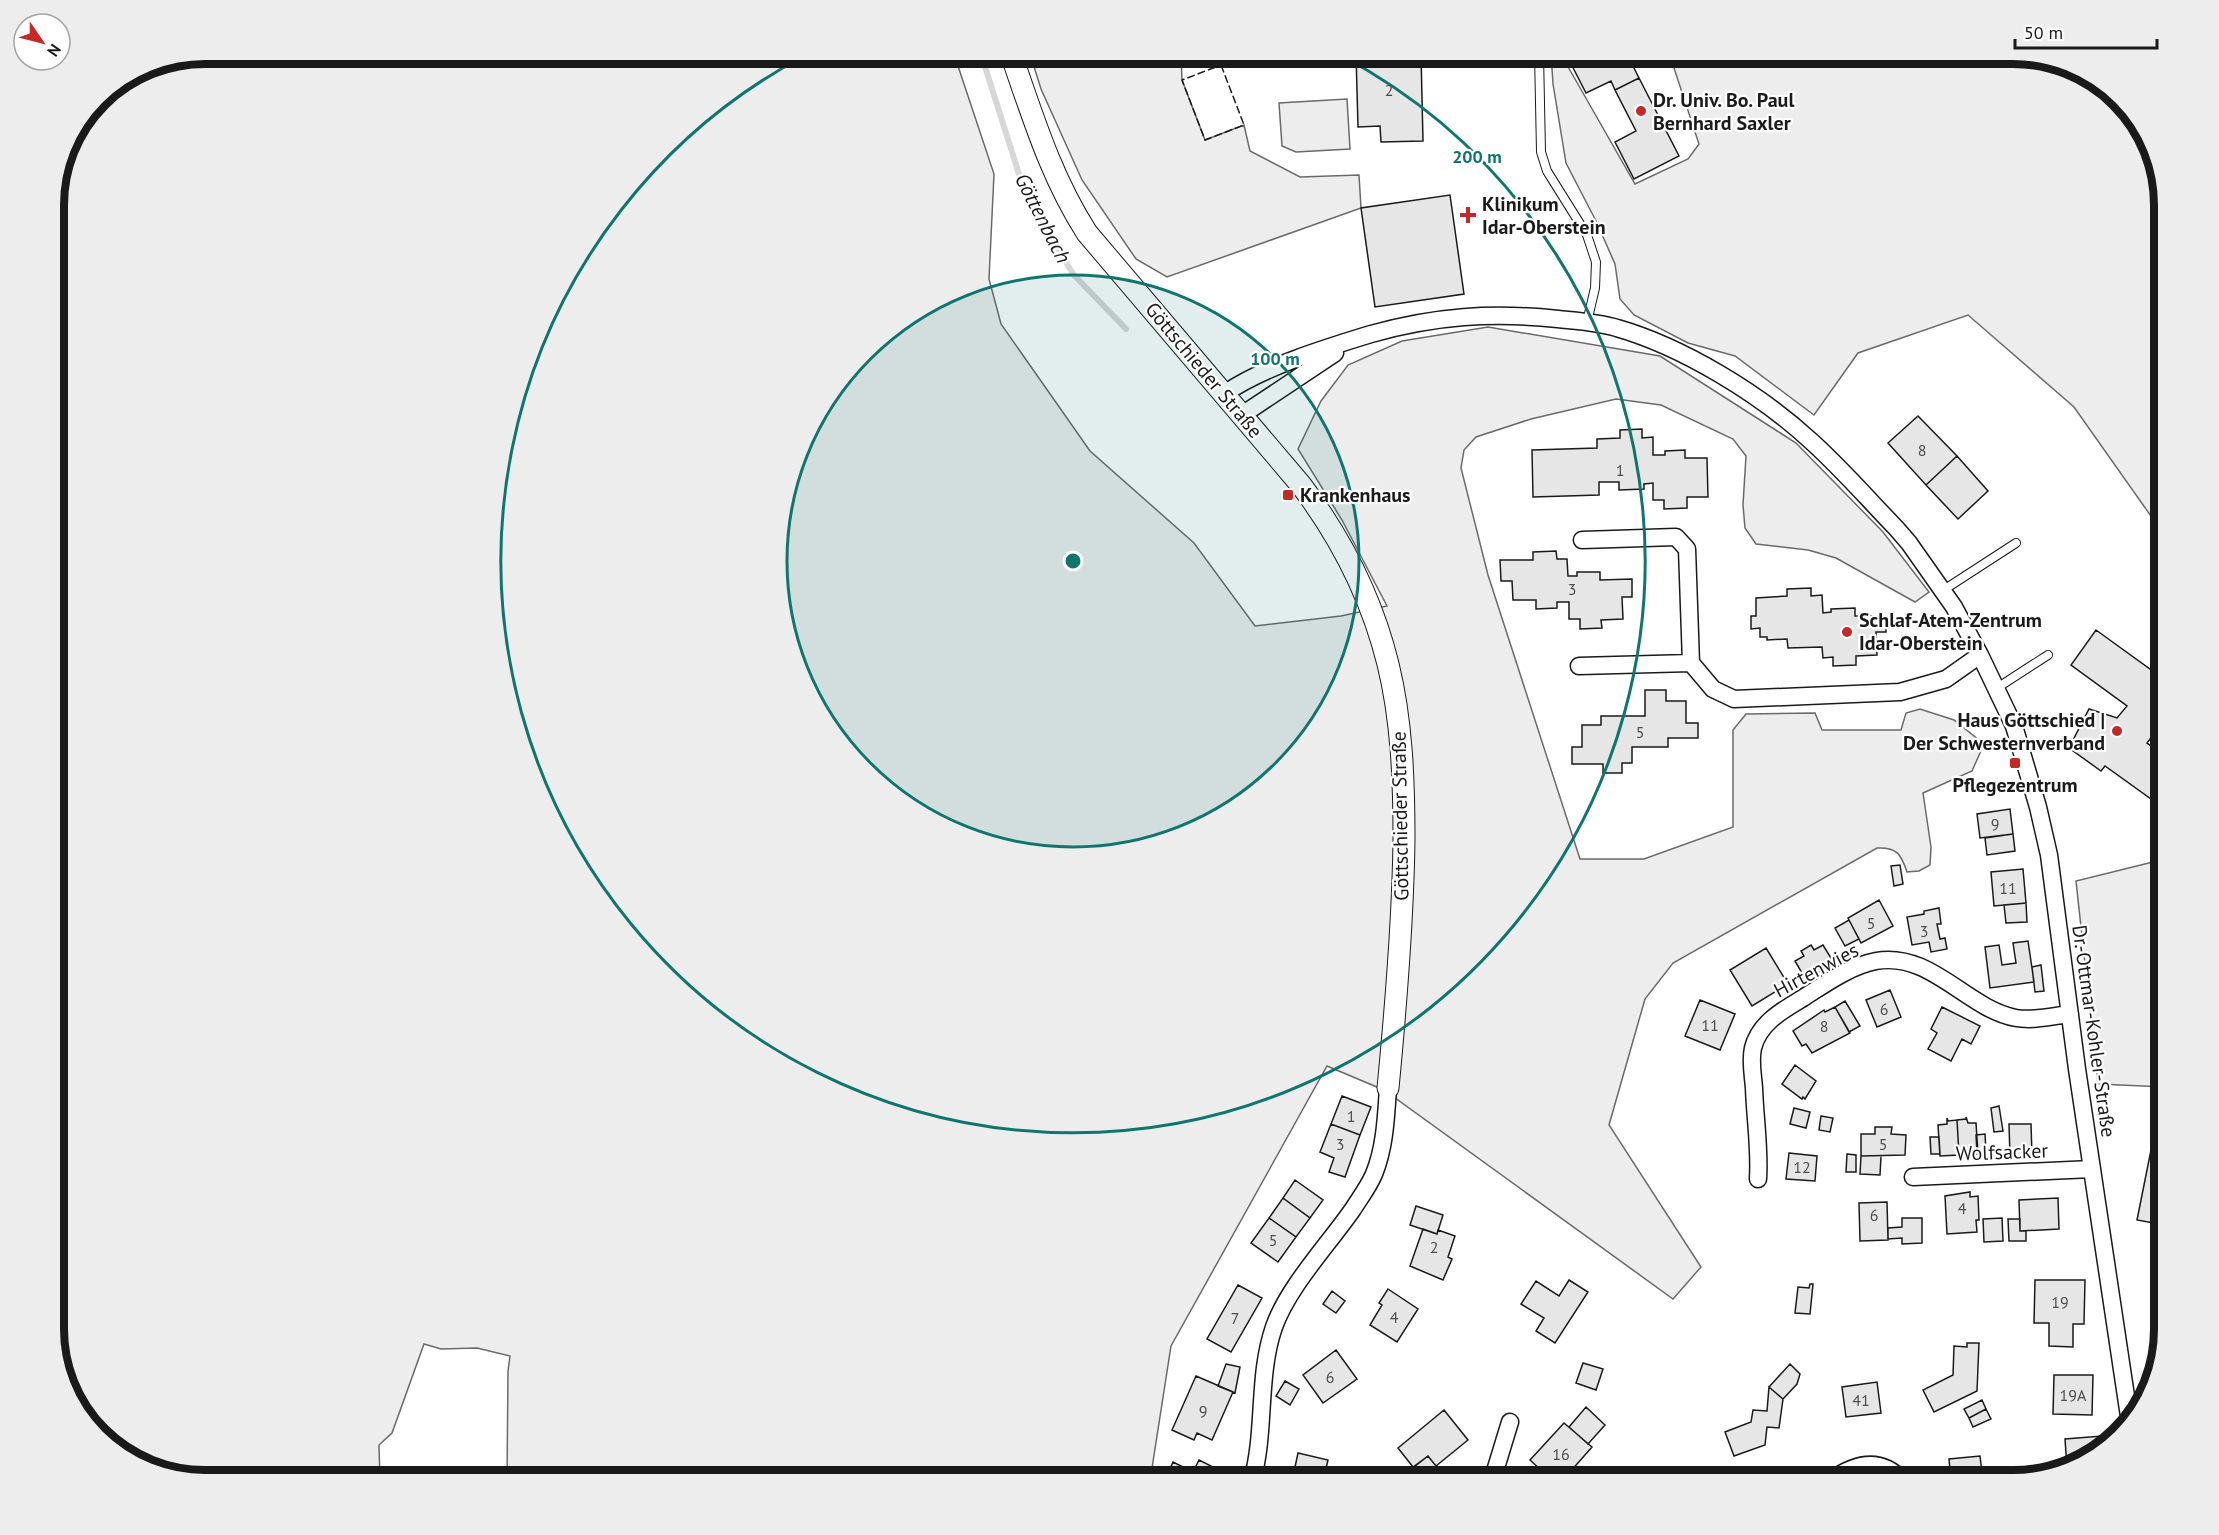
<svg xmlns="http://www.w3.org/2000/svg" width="2219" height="1535" font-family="'PT Sans',sans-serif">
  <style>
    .green { fill: #ededed; stroke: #6a6a6a; stroke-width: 1.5 }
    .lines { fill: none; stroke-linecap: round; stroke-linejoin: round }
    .stream { stroke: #d7d7d7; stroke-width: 6 }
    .building { fill: #e6e6e6; stroke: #1a1a1a; stroke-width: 1.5 }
    .service-casing { stroke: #1a1a1a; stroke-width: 10 }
    .minor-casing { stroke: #1a1a1a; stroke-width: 19 }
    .tertiary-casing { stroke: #1a1a1a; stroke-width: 23 }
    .service { stroke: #fff; stroke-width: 8 }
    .minor { stroke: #fff; stroke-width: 16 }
    .tertiary { stroke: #fff; stroke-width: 21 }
    .fence { stroke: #1a1a1a; stroke-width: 1.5; stroke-dasharray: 8 3; stroke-linecap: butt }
    .ring { fill: none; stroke: #0f766e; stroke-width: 3 }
    .poi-dot { fill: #c62828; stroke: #fff; stroke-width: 2 }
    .labels { text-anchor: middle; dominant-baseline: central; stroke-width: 4.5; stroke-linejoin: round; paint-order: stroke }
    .number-label { font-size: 16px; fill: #4d4d4d }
    .poi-label { font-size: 20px; font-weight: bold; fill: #1a1a1a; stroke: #fff; text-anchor: start }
    .street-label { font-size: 20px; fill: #1a1a1a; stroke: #fff }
    .water-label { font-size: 21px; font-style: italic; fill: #1a1a1a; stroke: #fff }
    .rim { fill: none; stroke: #1a1a1a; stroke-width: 8 }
    .centre { fill: #0f766e; stroke: #fff; stroke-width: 3 }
    .ring-label { font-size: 18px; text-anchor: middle; font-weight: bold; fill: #0f766e; stroke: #fff; stroke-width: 4.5; stroke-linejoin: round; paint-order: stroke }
  </style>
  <rect width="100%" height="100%" fill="#fff"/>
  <path class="green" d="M205,54H954L994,174L989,279L1001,324L1090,451L1194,543L1255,626L1341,616L1387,606L1342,520L1298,449L1321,401L1348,365L1402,341L1488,327L1660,356L1796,443L1883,532L1929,592L1915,602L1836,558L1808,550L1756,544L1745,528L1743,505L1746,456L1733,439L1661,405L1616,399L1531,419L1476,437L1464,450L1461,468L1488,575L1580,859H1644L1733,827V730L1746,714L1815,713L1822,730H1901L1906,713L1920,709L1954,720L1984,744L1972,771L1923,793L1931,847L1930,865L1919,871L1907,872C1901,854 1897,847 1877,848L1673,963L1645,999L1609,1125L1701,1267L1673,1299L1384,1090L1327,1066L1171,1346L1150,1481H507L508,1371L510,1356L477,1348L441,1349L424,1344L392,1433L379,1445L380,1481H205L121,1455L74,1405L54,1339V196L69,139L98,98L148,65Z
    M1030,54H1181L1182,80L1205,140L1244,125L1250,151L1300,177L1359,175L1361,208L1167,277L1136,259L1082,180L1041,89Z
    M1551,54L1563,58L1635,184L1688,159L1699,144L1673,65V54H2014L2098,80L2149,138L2165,205V536L2074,407L1968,315L1858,353L1814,415L1735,356L1688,343L1634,315L1620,299L1615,264L1596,221L1566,163L1553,84Z
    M1347,99L1350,149L1296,152L1282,146L1279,103Z
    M2165,859V1087L2098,1084L2076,881Z"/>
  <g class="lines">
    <path class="stream" d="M981,54L1024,190L1073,274L1126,329"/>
  </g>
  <path class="building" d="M1356,54H1421L1423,141L1381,142L1380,126L1358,127Z
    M1566,54H1639L1644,63L1634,68L1639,78L1615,90L1611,81L1586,93Z
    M1639,78L1679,156L1634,179L1615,142L1636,131L1615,90Z
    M1450,195L1464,294L1375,307L1361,208Z
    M1918,416L1957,456L1926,485L1888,443Z
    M1642,429V438L1653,437V455H1665V451L1685,450V458H1707L1708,497H1687V508L1664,509V500H1653V483L1644,484V489L1619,490V482H1599V495L1533,497L1532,450L1597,448V439L1620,438V430Z
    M1957,456L1988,491L1958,519L1926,485Z
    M1556,551L1557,559H1567L1568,576H1577V572H1600V580L1632,579V597H1622L1623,619L1601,620L1602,628L1580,629V619H1569V602H1557V608L1536,609V600H1513L1512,581H1501L1500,560H1533V552Z
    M1811,588V596L1822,595L1823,613L1831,612V609L1855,608V616H1886V632H1876L1877,655L1856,656V665L1833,666V657L1823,658L1822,647L1788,648L1787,639L1767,640V637H1760V628L1751,629V616H1756V598L1787,596V589Z
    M2096,630L2165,680V719L2147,743L2165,756V809L2105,766L2101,771L2069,748L2089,709L2117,718L2127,706L2071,665Z
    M1645,690H1666V701H1686V723H1698V738H1668V747H1632V763H1622V773H1603V764H1572V747H1582V725H1601V716H1645Z
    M2010,809L2013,834L1980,838L1977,814Z
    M2013,834L2015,851L1987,855L1985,838Z
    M1900,865L1903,884L1894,886L1891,866Z
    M2023,869L2026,903L1994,906L1991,872Z
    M1879,900L1893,926L1861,943L1848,918Z
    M2026,903L2027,922L2006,923L2004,905Z
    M1939,908L1941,924H1937L1940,939L1945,938L1947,949L1931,952L1929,942L1912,945L1907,917L1924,914V911Z
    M1849,920L1859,939L1845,946L1835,928Z
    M2028,941L2034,982L1990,988L1985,947L1999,945L2002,965L2016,963L2013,943Z
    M1811,945L1814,950L1823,945L1834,963L1806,980L1795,961L1804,956L1801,951Z
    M1766,948L1788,984L1752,1006L1730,970Z
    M2041,965L2044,991L2035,992L2032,967Z
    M1890,990L1901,1017L1877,1027L1866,1000Z
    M1700,1000L1735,1014L1720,1050L1685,1036Z
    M1845,1001L1860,1026L1849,1032L1835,1007Z
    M1835,1007L1850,1033L1812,1053L1806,1044L1802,1046L1793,1031L1824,1010L1825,1012Z
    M1942,1007L1980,1026L1971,1044L1962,1039L1951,1061L1928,1049L1937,1033L1931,1029Z
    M1795,1065L1816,1081L1805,1099L1803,1097L1802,1099L1782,1084Z
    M1342,1096L1371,1107L1360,1135L1331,1124Z
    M1999,1106L2003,1131L1994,1132L1991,1108Z
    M1794,1108L1810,1112L1806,1128L1790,1124Z
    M1821,1116L1833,1118L1830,1132L1819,1130Z
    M1966,1117L1968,1123H1976L1978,1154L1959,1155L1957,1120L1966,1119Z
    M1947,1118L1948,1121L1957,1120L1959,1155L1940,1156L1938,1125L1947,1124Z
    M1331,1124L1360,1135L1345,1177L1329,1172L1334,1158L1320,1152Z
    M2009,1124H2031L2032,1156L2010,1157Z
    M1875,1127H1892L1891,1134L1906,1135L1905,1155L1861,1156V1134H1875Z
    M2155,1130L2165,1132V1225L2137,1220Z
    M1985,1134L1986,1151L1977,1152L1976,1135Z
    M1930,1137H1939L1940,1154H1931Z
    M1789,1153L1817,1156L1815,1181L1786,1179Z
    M1847,1154L1856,1155V1172H1846Z
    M1861,1156H1881L1880,1175L1860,1174Z
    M1295,1180L1323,1200L1310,1218L1283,1198Z
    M1970,1192V1197L1978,1196L1979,1220H1976L1977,1232L1947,1234L1945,1196Z
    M1283,1198L1310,1218L1296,1237L1269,1218Z
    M2058,1198L2059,1229L2020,1231L2019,1200Z
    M1887,1202L1888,1240L1860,1241L1859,1203Z
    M1416,1206L1443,1215L1437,1234L1410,1225Z
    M1269,1218L1296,1237L1278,1262L1251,1243Z
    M1902,1218H1922V1243L1902,1244V1238L1888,1239V1228L1902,1227Z
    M2002,1218L2003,1241L1984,1242L1983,1219Z
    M2008,1219H2020V1231H2026V1241H2009Z
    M1423,1229L1437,1234L1438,1230L1455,1236L1448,1257L1452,1259L1443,1280L1410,1266Z
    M1569,1280L1588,1292L1555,1343L1536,1331L1544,1318L1521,1304L1536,1281L1559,1296Z
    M2035,1280H2085L2084,1324H2073V1347L2049,1346V1323H2034Z
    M1810,1284H1813L1810,1314L1795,1313L1798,1287L1809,1288Z
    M1238,1285L1262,1298L1231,1352L1207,1339Z
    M1388,1289L1418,1309L1397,1342L1370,1325L1382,1305L1379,1303Z
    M1332,1291L1345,1301L1336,1313L1323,1304Z
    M1967,1343H1979L1977,1391L1934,1412L1923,1390L1953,1375L1954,1346L1967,1347Z
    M1336,1350L1357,1379L1323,1403L1303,1375Z
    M1583,1363L1603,1369L1596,1390L1576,1383Z
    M1226,1364L1240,1367L1235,1393L1218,1386Z
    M1790,1364L1800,1374L1797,1384L1783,1399L1769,1387Z
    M2054,1375H2093L2092,1415L2053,1414Z
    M1196,1376L1233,1392L1212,1440L1197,1433L1194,1440L1172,1430Z
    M1285,1381L1299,1389L1290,1405L1276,1396Z
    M1877,1382L1881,1413L1846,1417L1842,1387Z
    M1769,1387L1783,1399L1779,1428L1767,1427L1765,1445L1734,1456L1725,1432L1751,1422L1753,1410L1767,1411Z
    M1982,1400L1986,1409L1969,1418L1964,1409Z
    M1586,1407L1605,1425L1588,1444L1569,1427Z
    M1986,1409L1991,1419L1973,1427L1969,1418Z
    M1444,1410L1468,1440L1436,1466L1428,1456L1413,1467L1398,1448Z
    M1564,1423L1592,1447L1562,1481H1553L1530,1460Z
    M2102,1436L2103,1446L2081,1465L2067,1468L2065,1439Z
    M1298,1453L1328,1460L1323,1481H1292Z
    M1428,1456L1440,1471L1427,1481H1416L1409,1471Z
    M1980,1456L1983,1481H1951L1949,1459Z
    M1199,1460L1215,1468L1209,1481H1165L1173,1462L1193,1472Z"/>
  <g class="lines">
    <defs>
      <path id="service" d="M1539,54L1541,152L1547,171L1587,235L1596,262L1595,288L1587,322
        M1942,591L2016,543
        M1997,688L2048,655"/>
      <path id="minor" d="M1224,394C1263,367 1325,348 1371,334C1435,316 1492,312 1558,319C1578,321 1598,322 1617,328C1683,347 1760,394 1811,441C1841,468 1868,499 1896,528L1909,543L1954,607L1980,655L2014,726L2038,807L2049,855L2077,1069L2130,1423
        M1242,415L1335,353
        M1582,540L1676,537L1687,549L1691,663L1713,689L1734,699L1900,692L1946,679L1980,655
        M1579,666L1691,663
        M1913,1177L2092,1169
        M1758,1179C1760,1149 1755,1118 1754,1088C1753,1075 1750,1061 1753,1048C1759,1023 1783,1010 1803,998C1825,984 1850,966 1876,961C1931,951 1967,1009 2016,1018C2034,1021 2053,1016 2070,1014
        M1252,1481C1266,1431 1257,1376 1274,1327C1288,1287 1328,1245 1353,1209C1360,1198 1369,1186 1374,1174C1385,1147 1386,1117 1388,1088
        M1492,1481L1510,1422
        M1830,1481C1855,1463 1880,1456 1903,1481"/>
      <path id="tertiary" d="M1011,54C1033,117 1051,177 1087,233L1301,485C1341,538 1372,599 1388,664C1402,721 1404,781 1404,839C1403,923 1396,1005 1388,1088"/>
    </defs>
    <use href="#service" class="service-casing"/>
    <use href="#minor" class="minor-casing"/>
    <use href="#tertiary" class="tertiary-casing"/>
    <use href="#service" class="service"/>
    <use href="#minor" class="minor"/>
    <use href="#tertiary" class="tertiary"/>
    <path class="fence" d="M1221,65L1244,125L1205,140L1182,80Z"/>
  </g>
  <circle cx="1073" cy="561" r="286" fill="#0f766e" fill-opacity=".12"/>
  <g class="ring">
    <circle cx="1073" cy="561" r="286"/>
    <path d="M1342 56A572 572 0 1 1 804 56"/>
  </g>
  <g class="poi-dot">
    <circle cx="1641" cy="111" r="6"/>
    <path d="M1465 206h6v6h6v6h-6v6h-6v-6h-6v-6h6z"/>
    <rect x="1282" y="489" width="12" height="12" rx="3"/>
    <circle cx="1847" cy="632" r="6"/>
    <circle cx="2117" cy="731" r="6"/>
    <rect x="2009" y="757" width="12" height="12" rx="3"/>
  </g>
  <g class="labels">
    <g class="number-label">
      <text x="1389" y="90">2</text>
      <text x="1922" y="450">8</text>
      <text x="1620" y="470">1</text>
      <text x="1572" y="589">3</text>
      <text x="1640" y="732">5</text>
      <text x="1995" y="824">9</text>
      <text x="2008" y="888">11</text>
      <text x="1871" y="923">5</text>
      <text x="1924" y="931">3</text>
      <text x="1884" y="1009">6</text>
      <text x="1710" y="1025">11</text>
      <text x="1824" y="1026">8</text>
      <text x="1351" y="1116">1</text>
      <text x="1340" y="1144">3</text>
      <text x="1883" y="1144">5</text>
      <text x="1802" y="1167">12</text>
      <text x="1962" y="1208">4</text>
      <text x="1874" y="1215">6</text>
      <text x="1273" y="1240">5</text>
      <text x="1434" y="1247">2</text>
      <text x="2060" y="1302">19</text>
      <text x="1394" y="1317">4</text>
      <text x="1235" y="1318">7</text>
      <text x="1330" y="1377">6</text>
      <text x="2073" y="1395">19A</text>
      <text x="1861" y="1400">41</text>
      <text x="1203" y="1411">9</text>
      <text x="1561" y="1454">16</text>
    </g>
    <g class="poi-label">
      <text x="1653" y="100">Dr. Univ. Bo. Paul<tspan x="1653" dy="23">Bernhard Saxler</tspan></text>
      <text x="1482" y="204">Klinikum<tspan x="1482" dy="23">Idar-Oberstein</tspan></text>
      <text x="1300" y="495">Krankenhaus</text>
      <text x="1859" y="620">Schlaf-Atem-Zentrum<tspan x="1859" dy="23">Idar-Oberstein</tspan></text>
      <text x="2105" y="720" text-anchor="end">Haus Göttschied |<tspan x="2105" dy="23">Der Schwesternverband</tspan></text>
      <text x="2015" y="785" text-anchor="middle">Pflegezentrum</text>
    </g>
    <g class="street-label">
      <text transform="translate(1204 370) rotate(50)">Göttschieder Straße</text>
      <text transform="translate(1400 816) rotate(-91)">Göttschieder Straße</text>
      <text transform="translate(1816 970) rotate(-28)">Hirtenwies</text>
      <text transform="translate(2094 1031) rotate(82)">Dr.-Ottmar-Kohler-Straße</text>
      <text transform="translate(2002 1152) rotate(-2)">Wolfsacker</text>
    </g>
    <g class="water-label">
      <text transform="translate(1043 218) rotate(63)">Göttenbach</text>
    </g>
  </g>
  <path d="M0 0H2219V1535H0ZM205 64H2013A141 141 0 0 1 2154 205V1329A141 141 0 0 1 2013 1470H205A141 141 0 0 1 64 1329V205A141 141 0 0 1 205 64Z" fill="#ededed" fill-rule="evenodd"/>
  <path class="rim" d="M205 64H2013A141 141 0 0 1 2154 205V1329A141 141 0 0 1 2013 1470H205A141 141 0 0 1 64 1329V205A141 141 0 0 1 205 64Z"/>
  <circle cx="1073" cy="561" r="9" class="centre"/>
  <g class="ring-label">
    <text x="1477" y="163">200 m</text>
    <text x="1275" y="365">100 m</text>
  </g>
  <g transform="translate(42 42) rotate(125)"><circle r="28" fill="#ffffff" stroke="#a3a3a3" stroke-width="1.5"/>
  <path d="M0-4.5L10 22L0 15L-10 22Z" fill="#c62828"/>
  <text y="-9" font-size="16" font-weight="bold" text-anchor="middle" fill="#1a1a1a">N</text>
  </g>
  <path d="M2015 39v9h142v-9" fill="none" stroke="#1a1a1a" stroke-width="3"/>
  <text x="2024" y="39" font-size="18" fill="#1a1a1a" stroke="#ffffff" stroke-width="4.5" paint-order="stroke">50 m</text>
</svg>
